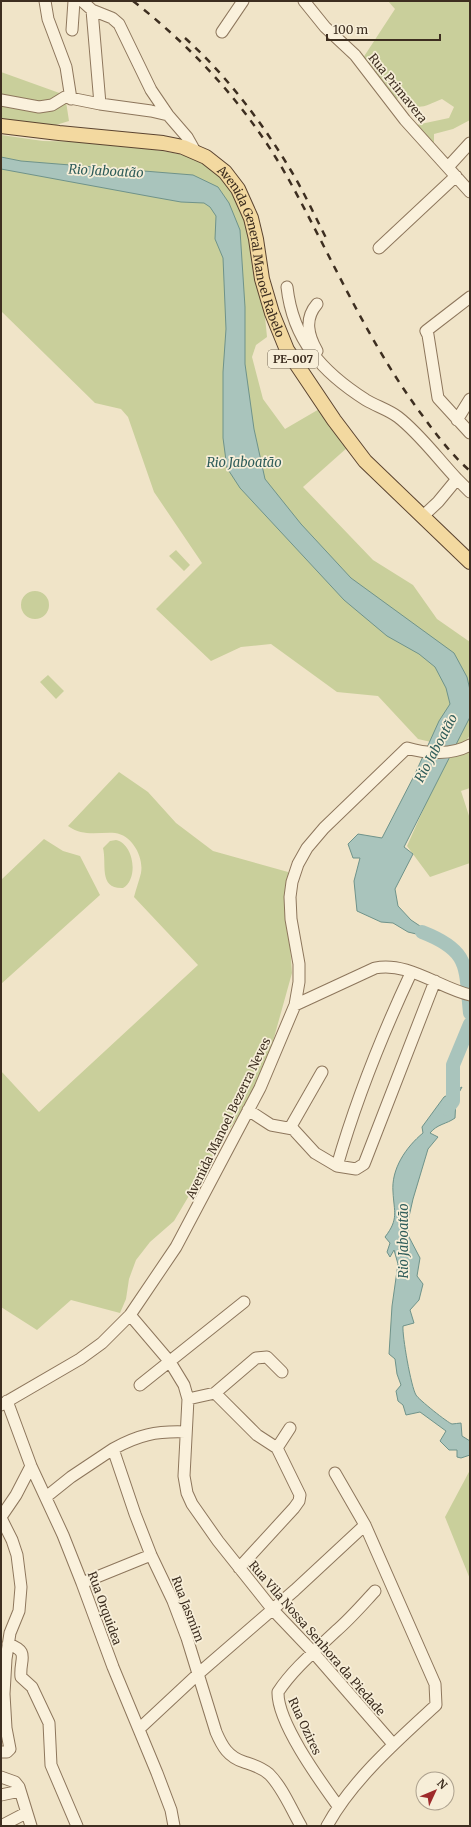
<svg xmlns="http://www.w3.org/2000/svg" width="471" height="1827" font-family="Merriweather,serif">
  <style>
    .green { fill: #c9cf9b }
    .water { fill: #a9c4bc; stroke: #6f938a }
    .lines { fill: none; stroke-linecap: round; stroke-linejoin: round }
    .river { stroke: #a9c4bc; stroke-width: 14 }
    .minor-casing { stroke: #8d765c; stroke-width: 13 }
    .major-casing { stroke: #5b4430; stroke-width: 16 }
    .minor { stroke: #faf1dc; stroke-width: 11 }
    .major { stroke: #f3d9a0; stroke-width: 14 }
    .rail { stroke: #3d2e20; stroke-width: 2.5; stroke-dasharray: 7 7; stroke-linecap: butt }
    .labels { text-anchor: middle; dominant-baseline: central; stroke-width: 3.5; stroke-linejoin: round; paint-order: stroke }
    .shield { fill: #f7eed8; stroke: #756857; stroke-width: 1 }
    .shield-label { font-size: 11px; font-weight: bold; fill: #3d2e20 }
    .street-label { font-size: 12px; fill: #3d2e20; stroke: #f7eed8 }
    .water-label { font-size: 13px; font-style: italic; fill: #2f5d5a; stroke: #f7eed8 }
  </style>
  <rect width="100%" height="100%" fill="#f0e4c8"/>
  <path class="green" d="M388,1H469L470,3V120L453,129L434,134V143L416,125L449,118L454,107L442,99C422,107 417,113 401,95L397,99L384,87L363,58L395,9Z
    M1,72L65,95L69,121L56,125L1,119Z
    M1,135L43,141L97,142L163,151L199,158L218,171L235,192L253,240L263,296L267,337L256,345L252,357L263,399L285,429L321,408L348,447L303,487L373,560L413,585L437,619L470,642V735L461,749L418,739L378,696L337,692L271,644L241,647L211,661L156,609L202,563L154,492L128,417L121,409L95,403L1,311Z
    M176,550L190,565L184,571L169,556Z
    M21 605a14 14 0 1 1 28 0a14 14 0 1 1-28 0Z
    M48,675L64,691L56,699L40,682Z
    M470,745V788L461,791L470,819V863L430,877L407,846L444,763L455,751Z
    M119,772L148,792L176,823L213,851L288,872V918L292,973L260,1088L225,1135L174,1221L150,1242L136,1260L129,1279L126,1299L120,1313L71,1300L37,1330L1,1307V1071L39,1112L198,965L134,897C136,889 139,881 141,873C144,857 132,835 115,833C98,832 83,837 68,826Z
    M44,839L63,851L80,856L100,895L1,984V880Z
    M116,840C134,844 139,879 123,888C98,889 107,864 103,848L110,841Z
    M470,1470V1579L445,1517Z"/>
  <path class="water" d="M1,157L21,161L193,175L218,187L229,203L240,230L245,307V364L254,429L265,479L301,524L351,578L454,653L467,677L470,690V717L404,847L413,854L395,889L398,906L411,920L441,940L408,932L393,923L381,922L357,911L354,881L360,858H353L348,844L358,834L382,838L415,774L439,721L450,704L446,688L435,667L419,654L387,636L344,600L240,488L227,468L223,438V372L226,329L223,258L215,239L216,216L210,207L204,203L181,202L153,197L1,169Z
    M462,1087L456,1098L455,1118C447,1124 437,1124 430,1133L438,1137L428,1149L413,1199L408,1221V1235L420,1258L417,1276L423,1284L419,1300L410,1310L414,1323L403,1326C402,1335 411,1387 416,1395C418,1399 448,1423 452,1424C455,1424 458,1423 461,1423L462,1436L470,1441V1455L461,1458L457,1457V1450H449L440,1441L446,1431L420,1412L406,1415L403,1405L398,1401L396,1391L401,1385L397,1374L395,1359L389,1354L392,1306L398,1264L394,1250L390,1257L387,1252L390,1243L385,1237C399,1219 394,1212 393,1192C391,1169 406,1147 423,1133L422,1127L444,1097Z"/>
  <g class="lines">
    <path class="river" d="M422,932C471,951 465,967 470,1013
      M447,1109L453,1101V1065L470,1024"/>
    <defs>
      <path id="minor" d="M45,1L48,19L66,67L71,99
        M82,1L92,10L112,18L119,24L151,90L168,115L187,137L196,153
        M304,1L325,27L355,55L405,120L470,192
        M92,10L100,104L151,111L168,115
        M72,30L74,1
        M222,32L243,1
        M1,100L39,107L52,105L65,97L100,104
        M448,167L470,143
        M379,248L456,176
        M287,287C293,340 322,372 366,400C376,406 389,410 398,417C420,434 438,459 457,479
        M470,297L426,331L428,335L438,398L470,433
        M317,304C304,319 308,335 317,351
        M457,420L470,399
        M422,517L438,502L457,479L470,492
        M411,973C382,1035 356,1100 337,1166L356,1169L364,1164L366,1159L435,981
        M295,1005L375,968C407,961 440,988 470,995
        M248,1110L271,1125L293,1129L315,1153L337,1166
        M290,1128L322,1072
        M130,1315L170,1362L184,1385L188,1399L184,1476L187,1493L192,1504L218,1541L273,1610L313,1652L393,1744
        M140,1385L244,1302
        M215,1393L257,1435L277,1448L300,1495L299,1501L294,1508L239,1568
        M188,1399L215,1393L256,1358L267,1357L282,1372
        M7,1401L31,1466L63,1535L82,1583L113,1667L157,1773L171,1810L174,1826
        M1,1405L80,1359L102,1343L130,1315L176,1247L260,1088L295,1005L299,982V964L291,919L290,897L292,882L298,864L307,848L324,828L407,748C426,754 453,755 470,745
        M185,1432C156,1431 138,1435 113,1449L135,1514L151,1555L173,1601L187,1638L216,1732C222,1746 228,1757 244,1762C253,1765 261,1767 269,1774C283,1788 291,1809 301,1826
        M277,1448L290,1428
        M46,1497L71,1477L113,1449
        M1,1517L16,1495L31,1466
        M1,1518L12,1540L17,1555L21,1587L19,1611L10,1633L6,1659L4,1694L6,1728L10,1749L7,1752H1
        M82,1583L151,1555
        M8,1644C31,1652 19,1659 21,1677L32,1687L49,1723L51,1765L77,1826
        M139,1729L198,1674L295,1590L365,1525
        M1,1777L15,1782L19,1787L31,1826
        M1,1795L20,1791
        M338,1806C320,1781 277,1722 278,1692C293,1669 316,1650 336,1631C350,1619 362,1605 375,1591
        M1,1826L26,1813
        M327,1826C352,1780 398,1740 436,1705L435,1684L365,1525L335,1473"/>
      <g id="major">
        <path id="s1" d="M1,126L59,133L163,143L183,147L206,157L225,172L238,189L251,218L256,239L262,279L272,313L287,350L334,420L365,461L470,562"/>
      </g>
    </defs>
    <use href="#minor" class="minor-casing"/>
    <use href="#major" class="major-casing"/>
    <use href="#minor" class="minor"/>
    <use href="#major" class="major"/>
    <path class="rail" d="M133,1C196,50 250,110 289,180C333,260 369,345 425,419C438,437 453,456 470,471
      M185,38C227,76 261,121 290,169C304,192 315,216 327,240"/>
  </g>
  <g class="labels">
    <rect class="shield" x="268" y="350" width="50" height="18" rx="3"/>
    <g class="shield-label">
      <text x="293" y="359">PE-007</text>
    </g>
    <g class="street-label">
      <text transform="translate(398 88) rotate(51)">Rua Primavera</text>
      <text stroke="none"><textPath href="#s1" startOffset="317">Avenida General Manoel Rabelo</textPath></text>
      <text transform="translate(228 1118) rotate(-64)">Avenida Manoel Bezerra Neves</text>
      <text transform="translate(105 1608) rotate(70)">Rua Orquidea</text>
      <text transform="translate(188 1609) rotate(69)">Rua Jasmim</text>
      <text transform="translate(317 1638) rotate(49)">Rua Vila Nossa Senhora da Piedade</text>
      <text transform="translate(305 1726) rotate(65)">Rua Ozires</text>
    </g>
    <g class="water-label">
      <text transform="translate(106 171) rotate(3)">Rio Jaboatão</text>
      <text x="244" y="462">Rio Jaboatão</text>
      <text transform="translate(436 748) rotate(-62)">Rio Jaboatão</text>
      <text transform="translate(403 1241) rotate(-90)">Rio Jaboatão</text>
    </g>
  </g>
  <rect width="471" height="1827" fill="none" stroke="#3d2e20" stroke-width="4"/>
  <g transform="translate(435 1791) rotate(46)"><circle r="19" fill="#f7eed8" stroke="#ada18e"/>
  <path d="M0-3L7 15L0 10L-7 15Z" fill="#9e2a2b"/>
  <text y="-6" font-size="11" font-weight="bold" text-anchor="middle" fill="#3d2e20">N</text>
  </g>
  <path d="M327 34v6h113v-6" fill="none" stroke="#3d2e20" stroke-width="2"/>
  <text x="333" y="34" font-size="12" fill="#3d2e20" stroke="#f7eed8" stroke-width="3" paint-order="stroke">100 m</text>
</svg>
